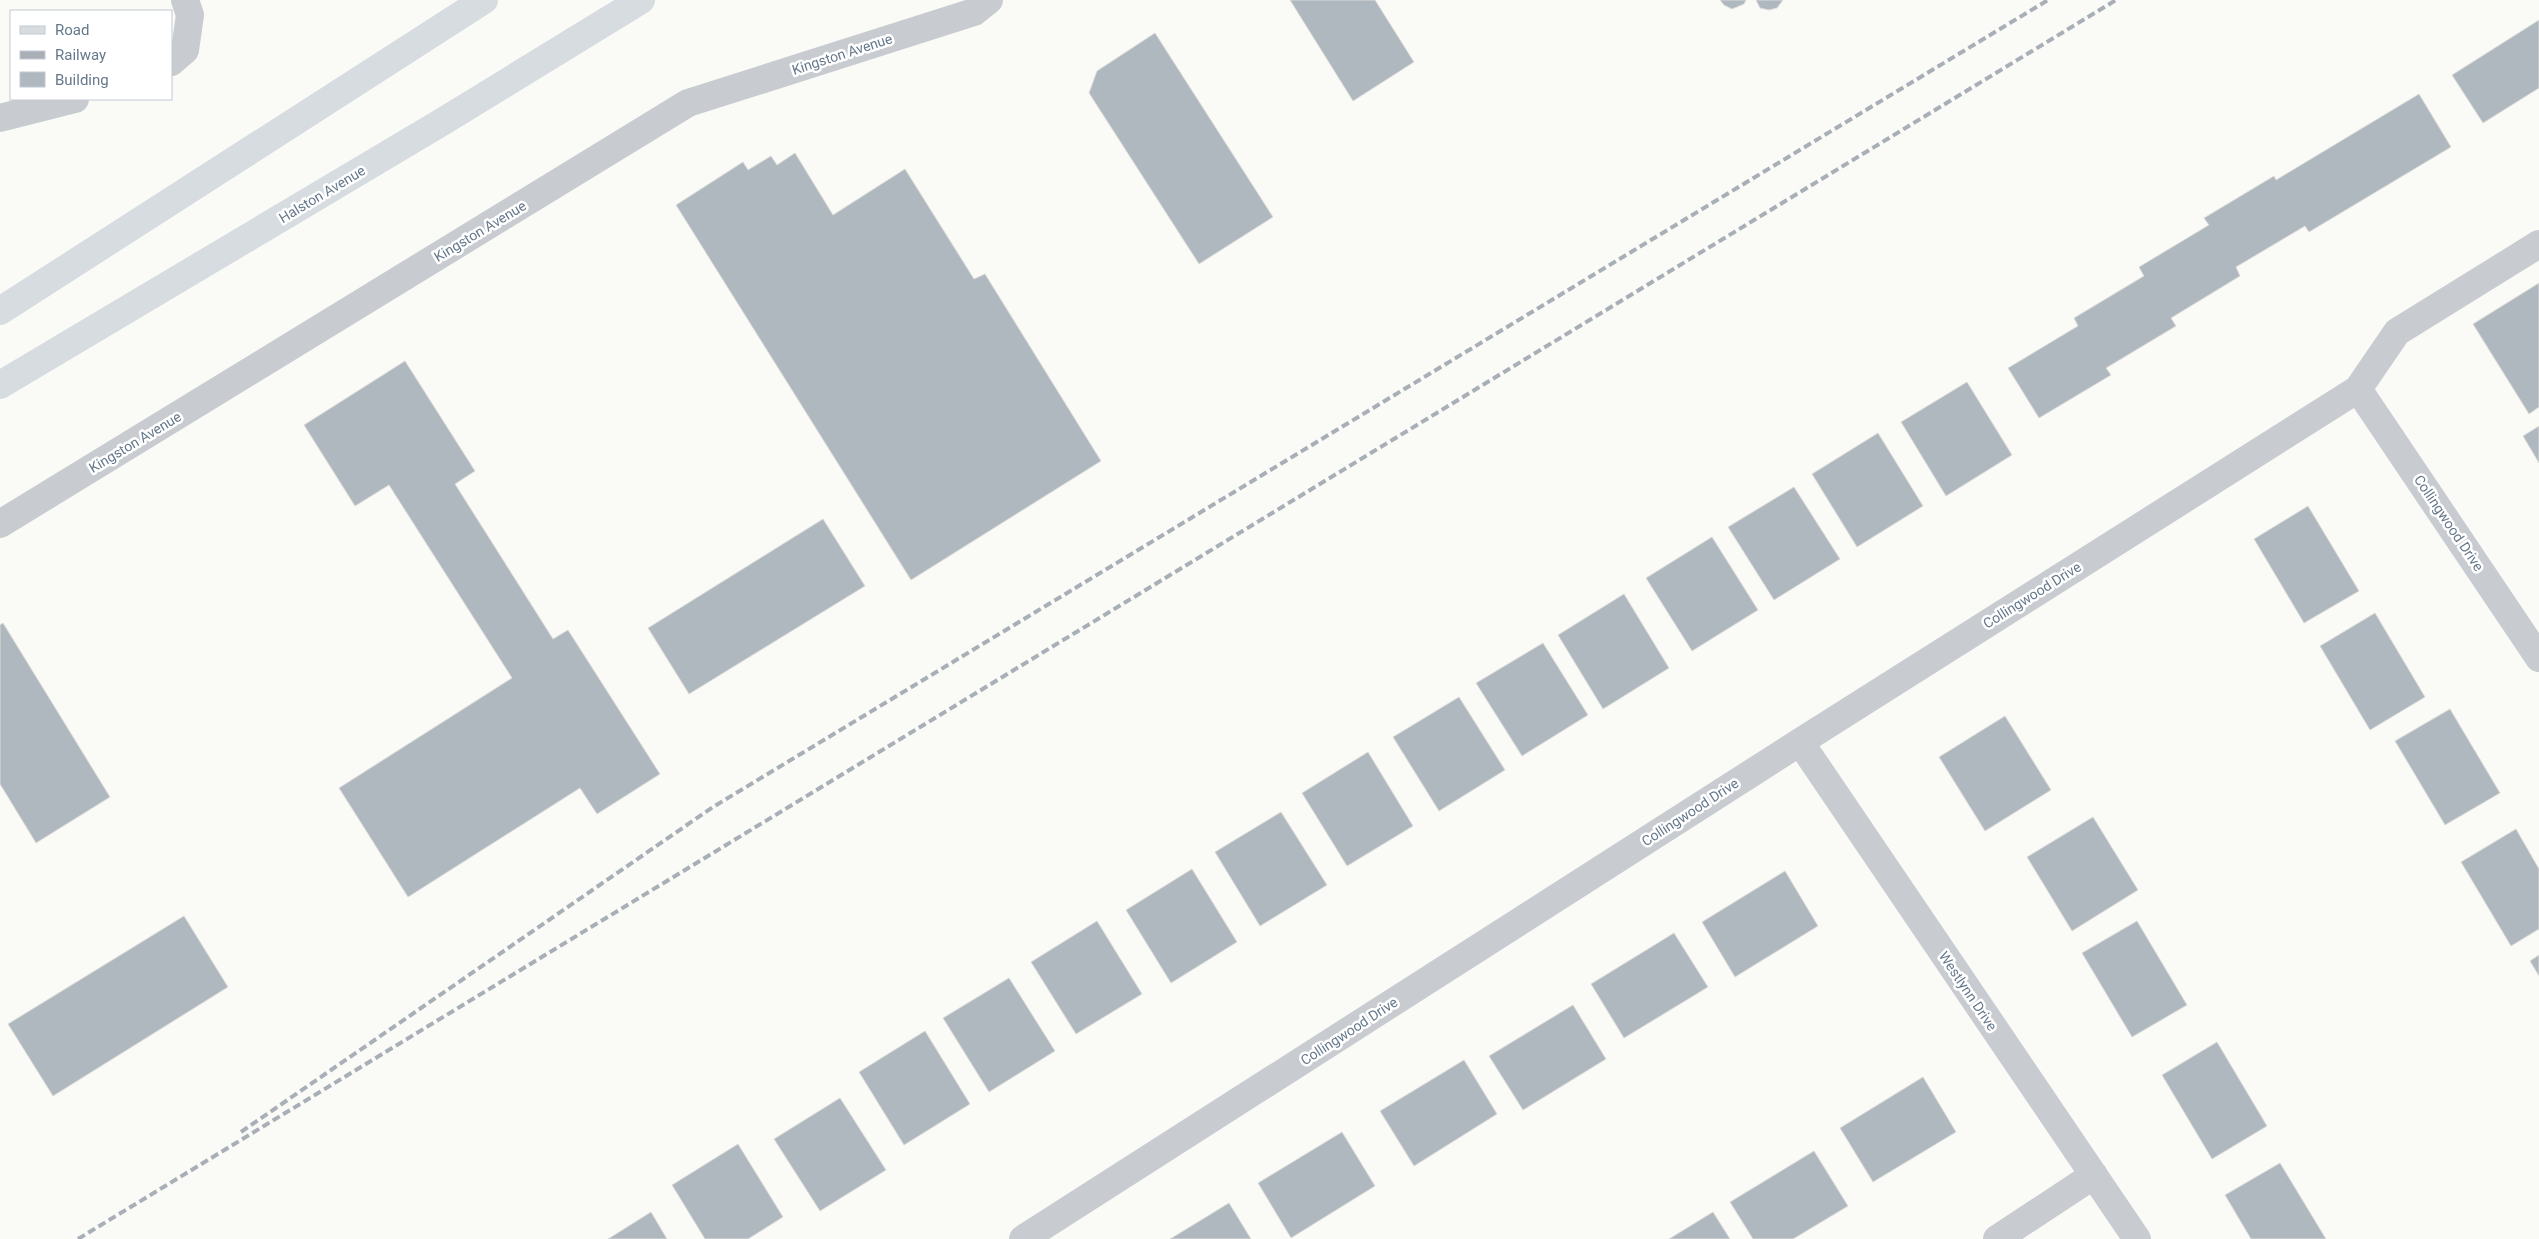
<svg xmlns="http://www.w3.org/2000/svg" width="2539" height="1239" font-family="Roboto,sans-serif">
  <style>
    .building { fill: #b0b8bf; stroke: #dcdcd9 }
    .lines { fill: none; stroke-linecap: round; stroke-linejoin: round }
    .minor { stroke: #c8cbd0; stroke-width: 28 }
    .major { stroke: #d6dce0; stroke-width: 28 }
    .rail { stroke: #a9afb6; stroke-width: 4; stroke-dasharray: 8 4; stroke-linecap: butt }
    .labels { text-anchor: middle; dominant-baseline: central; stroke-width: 5; stroke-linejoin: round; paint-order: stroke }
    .street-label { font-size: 14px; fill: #66788b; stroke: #fff }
  </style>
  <rect width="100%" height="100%" fill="#fafaf7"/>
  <path class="building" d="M1290,0H1375L1414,62L1353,101Z
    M1746,0L1744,4L1732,9L1724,5L1720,0Z
    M1783,0L1777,8L1769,10L1760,8L1756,0Z
    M2539,20V88L2483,123L2452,75Z
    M1155,33L1273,217L1199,264L1089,93L1097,71Z
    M2419,94L2451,147L2309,232L2305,226L2236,267L2240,276L2171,318L2176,326L2106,368L2111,375L2039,418L2008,368L2078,326L2074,318L2144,276L2139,267L2209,225L2204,218L2274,176L2276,180Z
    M795,153L833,215L905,169L974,279L985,274L1101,461L911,580L676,205L743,162L748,170L771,156L777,165Z
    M2539,283V407L2529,414L2473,324Z
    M405,361L475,471L455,484L553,639L568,630L660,774L597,814L580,788L408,897L339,788L512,678L389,485L355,506L304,425Z
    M1967,382L2012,455L1946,496L1901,422Z
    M2539,426V463L2523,436Z
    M1878,433L1923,506L1857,547L1812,474Z
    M1794,487L1840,559L1774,600L1728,527Z
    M2308,506L2359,591L2304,623L2254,539Z
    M823,519L865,586L689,694L648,628Z
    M1712,537L1758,610L1692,651L1646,578Z
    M1624,594L1669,668L1603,709L1558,635Z
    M2375,613L2425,697L2370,730L2320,646Z
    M3,623L110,797L36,843L0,784V625Z
    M1543,643L1588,715L1522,756L1476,683Z
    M1459,697L1505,770L1439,811L1393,737Z
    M2450,709L2500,793L2445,825L2395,741Z
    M2005,716L2051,790L1985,831L1939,757Z
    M1368,752L1413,826L1347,866L1302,793Z
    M1281,812L1327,885L1260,926L1215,852Z
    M2093,817L2138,890L2072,931L2027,857Z
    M2516,829L2539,869V929L2511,946L2461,862Z
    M1192,869L1237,942L1171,983L1126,910Z
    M1785,871L1818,926L1735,977L1702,922Z
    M184,916L228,987L53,1096L8,1024Z
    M1097,921L1142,994L1076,1034L1031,962Z
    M2137,921L2187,1005L2132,1037L2082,953Z
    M1674,933L1708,987L1624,1038L1591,984Z
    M2539,955V976L2530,961Z
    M1009,978L1055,1051L989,1092L943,1018Z
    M1573,1005L1606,1059L1523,1110L1489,1056Z
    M925,1031L970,1104L904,1145L859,1072Z
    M2217,1042L2267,1126L2212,1159L2162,1075Z
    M1464,1060L1497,1114L1414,1166L1380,1111Z
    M1923,1077L1956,1132L1873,1182L1840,1128Z
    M840,1098L886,1170L820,1211L774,1139Z
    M1342,1132L1375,1186L1291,1238L1258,1183Z
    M738,1144L783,1217L748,1239H705L672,1185Z
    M1814,1151L1848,1206L1793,1239H1753L1730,1202Z
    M2280,1163L2326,1239H2251L2225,1195Z
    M1229,1203L1251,1239H1170Z
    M651,1212L667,1239H608Z
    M1713,1212L1730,1239H1669Z"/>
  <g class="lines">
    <path class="minor" d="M171,62L185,50L190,15L185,0
      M0,118L75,99
      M2358,389L2397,332L2539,244
      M0,524L688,103L974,12L989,0
      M1800,742L2137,1239
      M1023,1239L1800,742L2358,389L2539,658
      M1997,1239L2094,1175"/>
    <path class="major" d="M0,311L484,0
      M0,385L442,122L641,0"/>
    <path class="rail" d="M241,1132L713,807L2048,0
      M78,1239L2116,0"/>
  </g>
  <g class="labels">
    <g class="street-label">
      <text transform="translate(842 54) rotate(-18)">Kingston Avenue</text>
      <text transform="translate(322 194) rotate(-31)">Halston Avenue</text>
      <text transform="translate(480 231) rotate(-31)">Kingston Avenue</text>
      <text transform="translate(135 442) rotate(-31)">Kingston Avenue</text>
      <text transform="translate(2449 523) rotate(56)">Collingwood Drive</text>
      <text transform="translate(2032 595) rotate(-32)">Collingwood Drive</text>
      <text transform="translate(1690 812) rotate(-33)">Collingwood Drive</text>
      <text transform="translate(1968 991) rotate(56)">Westlynn Drive</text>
      <text transform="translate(1349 1031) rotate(-33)">Collingwood Drive</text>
    </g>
  </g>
  <rect x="10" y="10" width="162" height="90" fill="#ffffff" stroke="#c2c9d1"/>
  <rect x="20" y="26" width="25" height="8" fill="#d6dce0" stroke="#c2c9d1"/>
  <text x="55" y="35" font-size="15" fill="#66788b">Road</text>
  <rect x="20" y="51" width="25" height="8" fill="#a9afb6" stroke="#c2c9d1"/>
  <text x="55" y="60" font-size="15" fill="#66788b">Railway</text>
  <rect x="20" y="72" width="25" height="15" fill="#b0b8bf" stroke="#c2c9d1"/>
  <text x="55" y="85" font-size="15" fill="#66788b">Building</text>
</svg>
